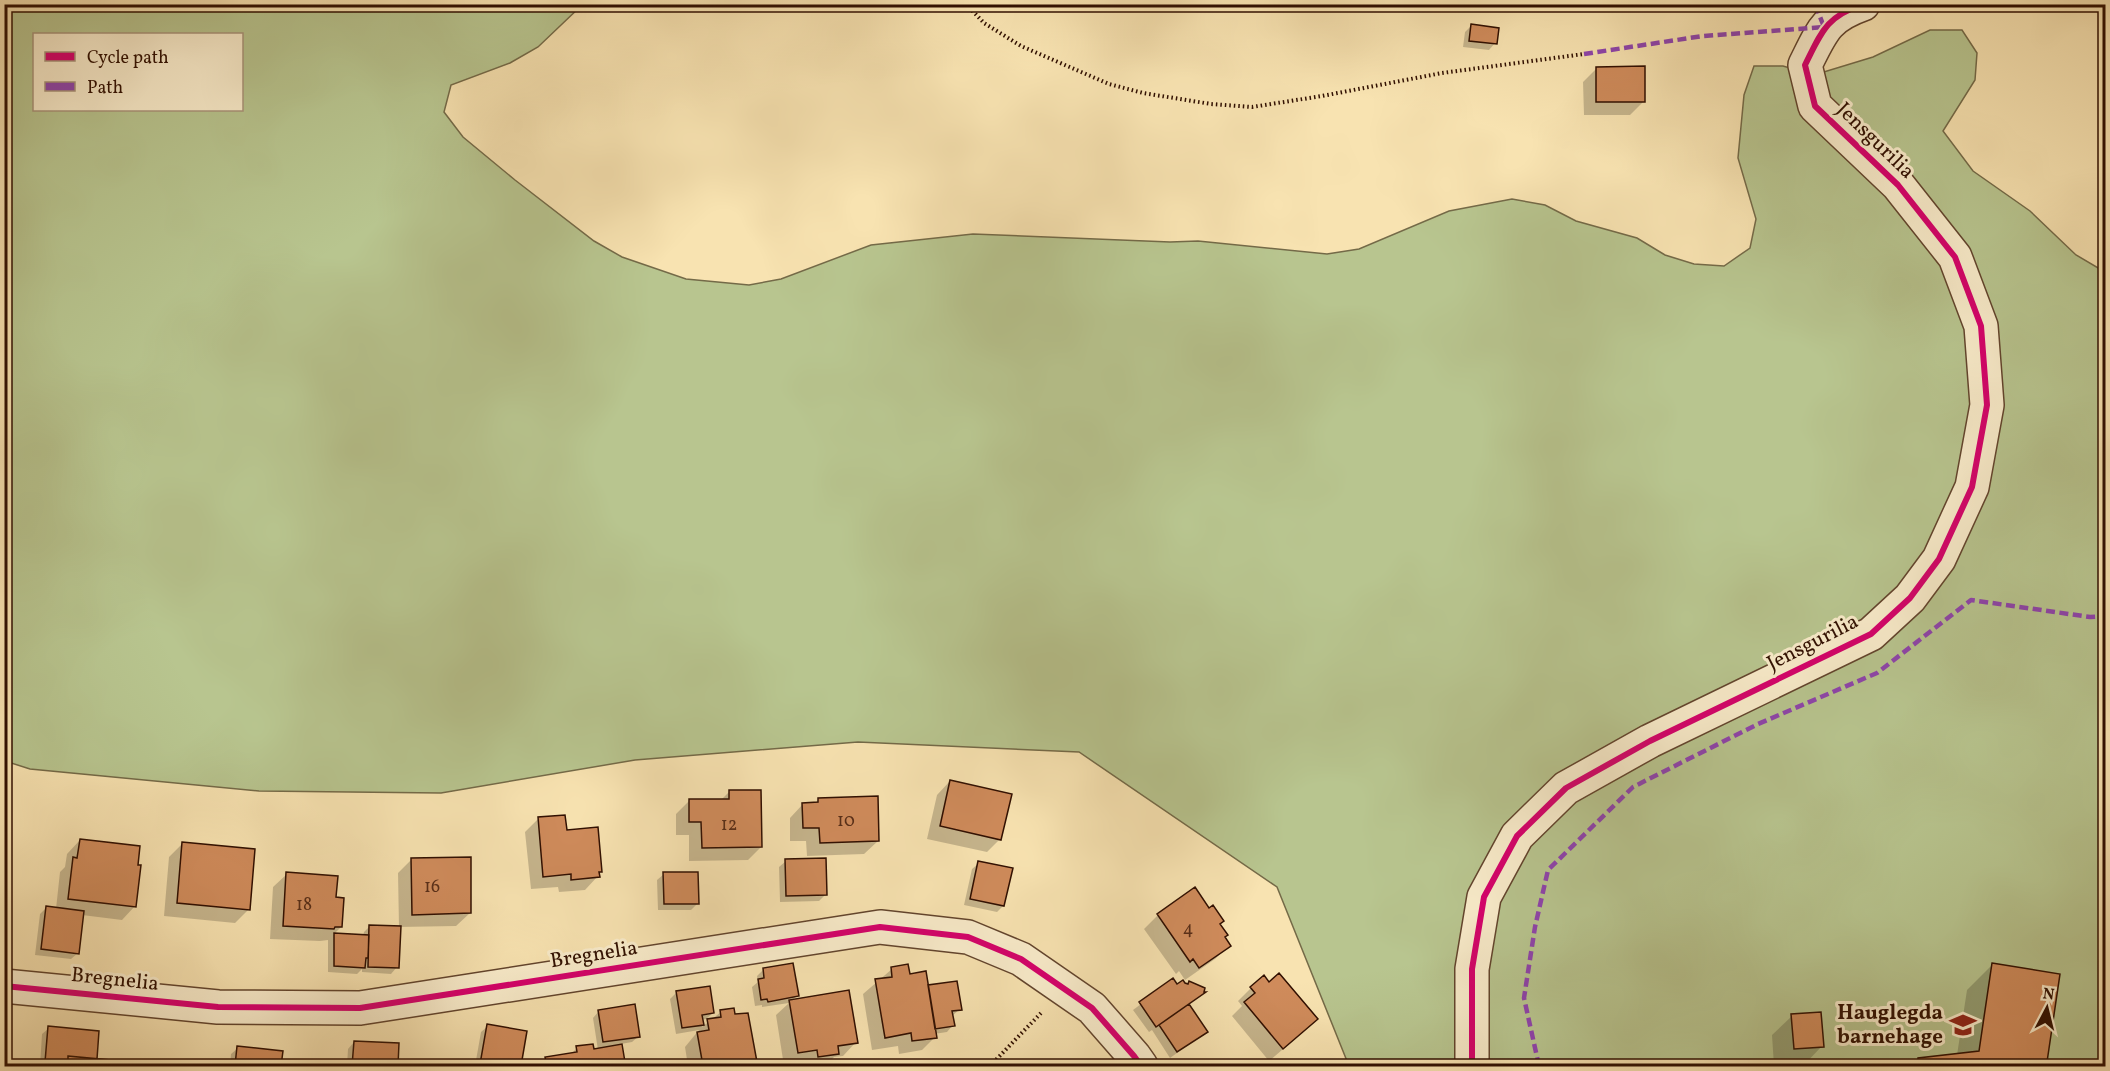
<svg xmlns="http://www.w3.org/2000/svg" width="2110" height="1071" font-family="Vollkorn,serif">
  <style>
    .green { fill: #b8c58f; stroke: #746a48; stroke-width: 1.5; fill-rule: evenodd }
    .shadow { fill: #0003 }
    .building { fill: #cf8b5b; stroke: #300f01; stroke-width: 1.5 }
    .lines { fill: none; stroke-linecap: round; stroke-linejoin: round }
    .minor-casing { stroke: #62442d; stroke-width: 36 }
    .path { stroke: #300f01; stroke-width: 4; stroke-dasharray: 1.5 3; stroke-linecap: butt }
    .minor { stroke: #faedcc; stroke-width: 33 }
    .quiet { stroke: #8e44ad; stroke-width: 4.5; stroke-dasharray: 9 4.5; stroke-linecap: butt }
    .cycleway-casing { stroke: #faedcc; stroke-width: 10 }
    .cycleway { stroke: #d6006c; stroke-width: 6 }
    .labels { text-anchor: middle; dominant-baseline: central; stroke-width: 6; stroke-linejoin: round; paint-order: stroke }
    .number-label { font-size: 18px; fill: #582e18 }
    .street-label { font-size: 21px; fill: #300f01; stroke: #faedcc }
    .poi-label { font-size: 21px; font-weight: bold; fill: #300f01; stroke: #faedcc; text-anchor: end }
  </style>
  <rect width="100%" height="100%" fill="#f8e3b1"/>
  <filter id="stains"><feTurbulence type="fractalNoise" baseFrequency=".00333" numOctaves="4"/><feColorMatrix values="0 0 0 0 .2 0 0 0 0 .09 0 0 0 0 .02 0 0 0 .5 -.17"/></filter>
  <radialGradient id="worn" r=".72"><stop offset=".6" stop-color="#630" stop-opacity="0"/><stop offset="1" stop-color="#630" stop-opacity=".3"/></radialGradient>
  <path class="green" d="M5,5H582L538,47L510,63L451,85L444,112L463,137L515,180L594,241L622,257L686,279L749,285L781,279L871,245L973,234L1170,242L1198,241L1327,254L1359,249L1449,211L1512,199L1545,205L1576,221L1637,238L1665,255L1694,264L1724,266L1750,248L1756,219L1738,158L1744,95L1754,66H1783L1814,75L1873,57L1930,30H1962L1977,53L1975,80L1943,131L1973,171L2030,211L2076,255L2105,272V1066H1349L1277,887L1079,752L858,742L635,760L441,793L259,791L30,769L5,761ZM34,34H242V110H34Z"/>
  <path class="shadow" d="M1472,25L1495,43L1489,50L1463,47L1465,32Z
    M1597,68L1644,101L1630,115H1584L1583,82Z
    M950,781L1000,839L987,852L927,839L937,795Z
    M729,792L761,847L748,860L689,861V835H676V814L689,801L721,800Z
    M819,799L878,841L864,854L807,856L806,841H790V818L803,804H814Z
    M539,818L566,832L600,871L598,876L585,890L559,892L558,887L531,889L525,832Z
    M80,840L136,866L135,906L122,920L82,915L78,953L71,959L35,955L40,914L46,908L56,909L60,872L65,867L67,854Z
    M182,844L249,909L235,923L164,916L169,857Z
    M411,860L470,913L456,926L399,927L397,967L391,974L362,972V969L357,974L328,972V940L320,941L270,939L273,887L287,874L335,898L341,927L333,935L363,936L364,932L370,926L399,927L398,873Z
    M786,861L825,895L819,901L780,902L779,867Z
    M979,863L1003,906L997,912L964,905L972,869Z
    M664,874L697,904L691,910H658L657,880Z
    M1195,889L1219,924L1223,938L1229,946L1215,959L1185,980L1179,971L1176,974L1144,929L1158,915Z
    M1992,965L2046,1063L2054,1066H1891L1916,1062L1918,1060L1957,1055L1967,990Z
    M892,969L908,976L960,1009L952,1016L953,1025L947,1032L934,1034L935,1037L922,1050L899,1054L898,1046L872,1050L863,994Z
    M763,970L797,996L791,1001L856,1042L843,1056L834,1057L825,1066H804V1063L784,1066L776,1015L789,1003L762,1007V1005L755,1006L752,987L758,982L757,976Z
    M1173,980L1177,986L1203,993L1188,1005L1206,1032L1170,1058L1152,1030L1149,1032L1133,1010Z
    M1251,988L1303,1032L1269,1061L1232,1016L1242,1006L1238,1001Z
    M677,992L713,1013L706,1019L701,1020L702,1027L721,1012L734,1016L755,1062L750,1066H688L685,1047L699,1030L676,1034L670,999Z
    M599,1011L639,1036L632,1042L621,1044L624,1064H626V1066H538L546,1058L570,1055L577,1048L598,1050L593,1018Z
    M1792,1016L1822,1046L1803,1066H1774L1772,1035Z
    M488,1026L526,1032L520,1066H475L481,1032Z
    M49,1028L95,1060L141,1065V1066H40L42,1034Z
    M354,1042L398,1044L396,1066H347L348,1049Z
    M238,1048L281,1053L280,1066H230L231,1054Z"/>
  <path class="building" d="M1471,24L1499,28L1497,44L1469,41Z
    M1645,66V102H1596V67Z
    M950,780L1012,794L1001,840L940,826Z
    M729,790H761L762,847L702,848L701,822H689V799H729Z
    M878,796L879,841L820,843L819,828H803L802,803L818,802V798Z
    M565,815L567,830L598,827L602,872H599L600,877L571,880V874L543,877L538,817Z
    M80,839L140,846L138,865H141L136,907L68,899L73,857L77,858Z
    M182,842L255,849L250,910L177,903Z
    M471,857V913L412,915L411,858Z
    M826,858L827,895L786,896L785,859Z
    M978,861L1013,868L1004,906L970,899Z
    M286,872L338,876L336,897L344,898L342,927H335L334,929L283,926Z
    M663,872H698L699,904H664Z
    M1195,887L1209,908L1213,905L1224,921L1220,924L1228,935L1225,937L1231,946L1199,968L1193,959L1190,962L1157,914Z
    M46,906L84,911L79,954L41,949Z
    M369,925L401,926L399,968L368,967Z
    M334,933L369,935L368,958H366L365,968L334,966Z
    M793,963L799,996L768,1002L767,999L761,1000L758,979L764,978L763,968Z
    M1992,963L2060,974L2047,1062L2058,1066H1892L1891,1064L1918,1061V1058L1979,1051Z
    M908,964L910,974L926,971L937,1038L912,1041L911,1033L885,1038L875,979L892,977L891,967Z
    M1279,973L1318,1019L1283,1049L1244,1002L1255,993L1250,987L1264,975L1269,982Z
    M1173,978L1177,984L1183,980L1185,983L1188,984L1189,981L1205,988L1204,992H1206L1156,1027L1139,1002Z
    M957,981L962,1010L952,1011L955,1026L935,1029L928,985Z
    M710,986L714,1013L702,1015L704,1025L682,1028L676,991Z
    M849,990L858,1043L838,1046L839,1054L818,1057L817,1050L798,1053L789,1000Z
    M635,1004L640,1037L603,1042L598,1010Z
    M1189,1004L1208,1032L1177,1052L1159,1025Z
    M734,1008L735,1014L748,1013L757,1062L732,1066H703L697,1032L709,1030L707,1019L721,1017L720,1010Z
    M1821,1012L1824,1047L1794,1049L1791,1014Z
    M487,1024L527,1031L521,1066H496L480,1064Z
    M48,1026L99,1031L97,1059L68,1056V1065L45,1062Z
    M354,1041L399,1043L398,1066H352Z
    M593,1044L594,1049L622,1044L625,1062H627L628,1066H547L545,1057L577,1052L576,1046Z
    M237,1046L283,1051L281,1066H235Z
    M68,1056L143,1063V1066H68Z"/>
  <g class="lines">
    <defs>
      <path id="minor" d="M4,986L218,1007L360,1008L880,927L968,937L1021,959L1092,1008L1134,1056L1141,1066
        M1472,1066V969L1484,897L1517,836L1566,788L1650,741L1871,634L1910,598L1939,559L1972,487L1987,405L1981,326L1955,257L1898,185L1815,106L1805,65C1822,31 1826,17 1863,4"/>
    </defs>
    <use href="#minor" class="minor-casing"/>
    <path class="path" d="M966,4L984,23L1021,46L1109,84L1143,93L1211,104L1252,107L1322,96L1442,73L1584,54
      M990,1066L1041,1013"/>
    <use href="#minor" class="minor"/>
    <path class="quiet" d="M1584,54L1703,36L1824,27L1815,4
      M1539,1066L1524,998L1535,927L1548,870L1633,787L1758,724L1877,673L1971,600L2090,617L2106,616"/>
    <defs>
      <path id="cycleway" d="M4,986L218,1007L360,1008L880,927L968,937L1021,959L1092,1008L1134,1056L1141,1066
        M1472,1066V969L1484,897L1517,836L1566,788L1650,741L1871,634L1910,598L1939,559L1972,487L1987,405L1981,326L1955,257L1898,185L1815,106L1805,65C1822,31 1826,17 1863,4"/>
    </defs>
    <use href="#cycleway" class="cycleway-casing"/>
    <use href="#cycleway" class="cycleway"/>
  </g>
  <defs>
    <symbol id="school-bare" viewBox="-9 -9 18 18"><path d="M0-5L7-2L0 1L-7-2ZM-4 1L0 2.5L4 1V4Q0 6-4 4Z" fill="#8f2418" stroke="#faedcc" stroke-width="2.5" paint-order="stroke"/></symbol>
  </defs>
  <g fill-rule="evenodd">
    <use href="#school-bare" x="1944" y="1006" width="38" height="38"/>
  </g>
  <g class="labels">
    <g class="number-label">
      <text x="846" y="821">10</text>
      <text x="729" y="825">12</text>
      <text x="432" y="887">16</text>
      <text x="304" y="905">18</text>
      <text x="1188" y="929">4</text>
    </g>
    <g class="street-label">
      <text transform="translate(1875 141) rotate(44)">Jensgurilia</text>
      <text transform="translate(1813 643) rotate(-27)">Jensgurilia</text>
      <text transform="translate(594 955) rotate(-9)">Bregnelia</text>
      <text transform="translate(115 980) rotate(6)">Bregnelia</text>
    </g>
    <g class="poi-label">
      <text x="1943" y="1013">Hauglegda<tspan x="1943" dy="24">barnehage</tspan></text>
    </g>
  </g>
  <rect width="2110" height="1071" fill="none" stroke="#f8e3b1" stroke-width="24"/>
  <rect x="6" y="6" width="2098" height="1059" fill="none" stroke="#300f01" stroke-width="3"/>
  <rect x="12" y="12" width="2086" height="1047" fill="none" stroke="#300f01" stroke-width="1.5"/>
  <rect x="33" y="33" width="210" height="78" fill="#faedcc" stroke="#a9947b" stroke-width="1.5"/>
  <rect x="45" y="52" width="30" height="9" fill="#d6006c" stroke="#a9947b" stroke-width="1.5"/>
  <text x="87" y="63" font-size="18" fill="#300f01">Cycle path</text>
  <rect x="45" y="82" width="30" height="9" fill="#8e44ad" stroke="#a9947b" stroke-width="1.5"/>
  <text x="87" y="93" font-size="18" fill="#300f01">Path</text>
  <g transform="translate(2047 1008) rotate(7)" stroke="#faedcc" stroke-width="4.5" paint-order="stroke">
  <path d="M0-4.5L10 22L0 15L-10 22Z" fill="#300f01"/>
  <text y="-9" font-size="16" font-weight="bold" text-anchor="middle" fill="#300f01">N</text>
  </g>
  <rect width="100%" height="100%" filter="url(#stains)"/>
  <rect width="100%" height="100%" fill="url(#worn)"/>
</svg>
